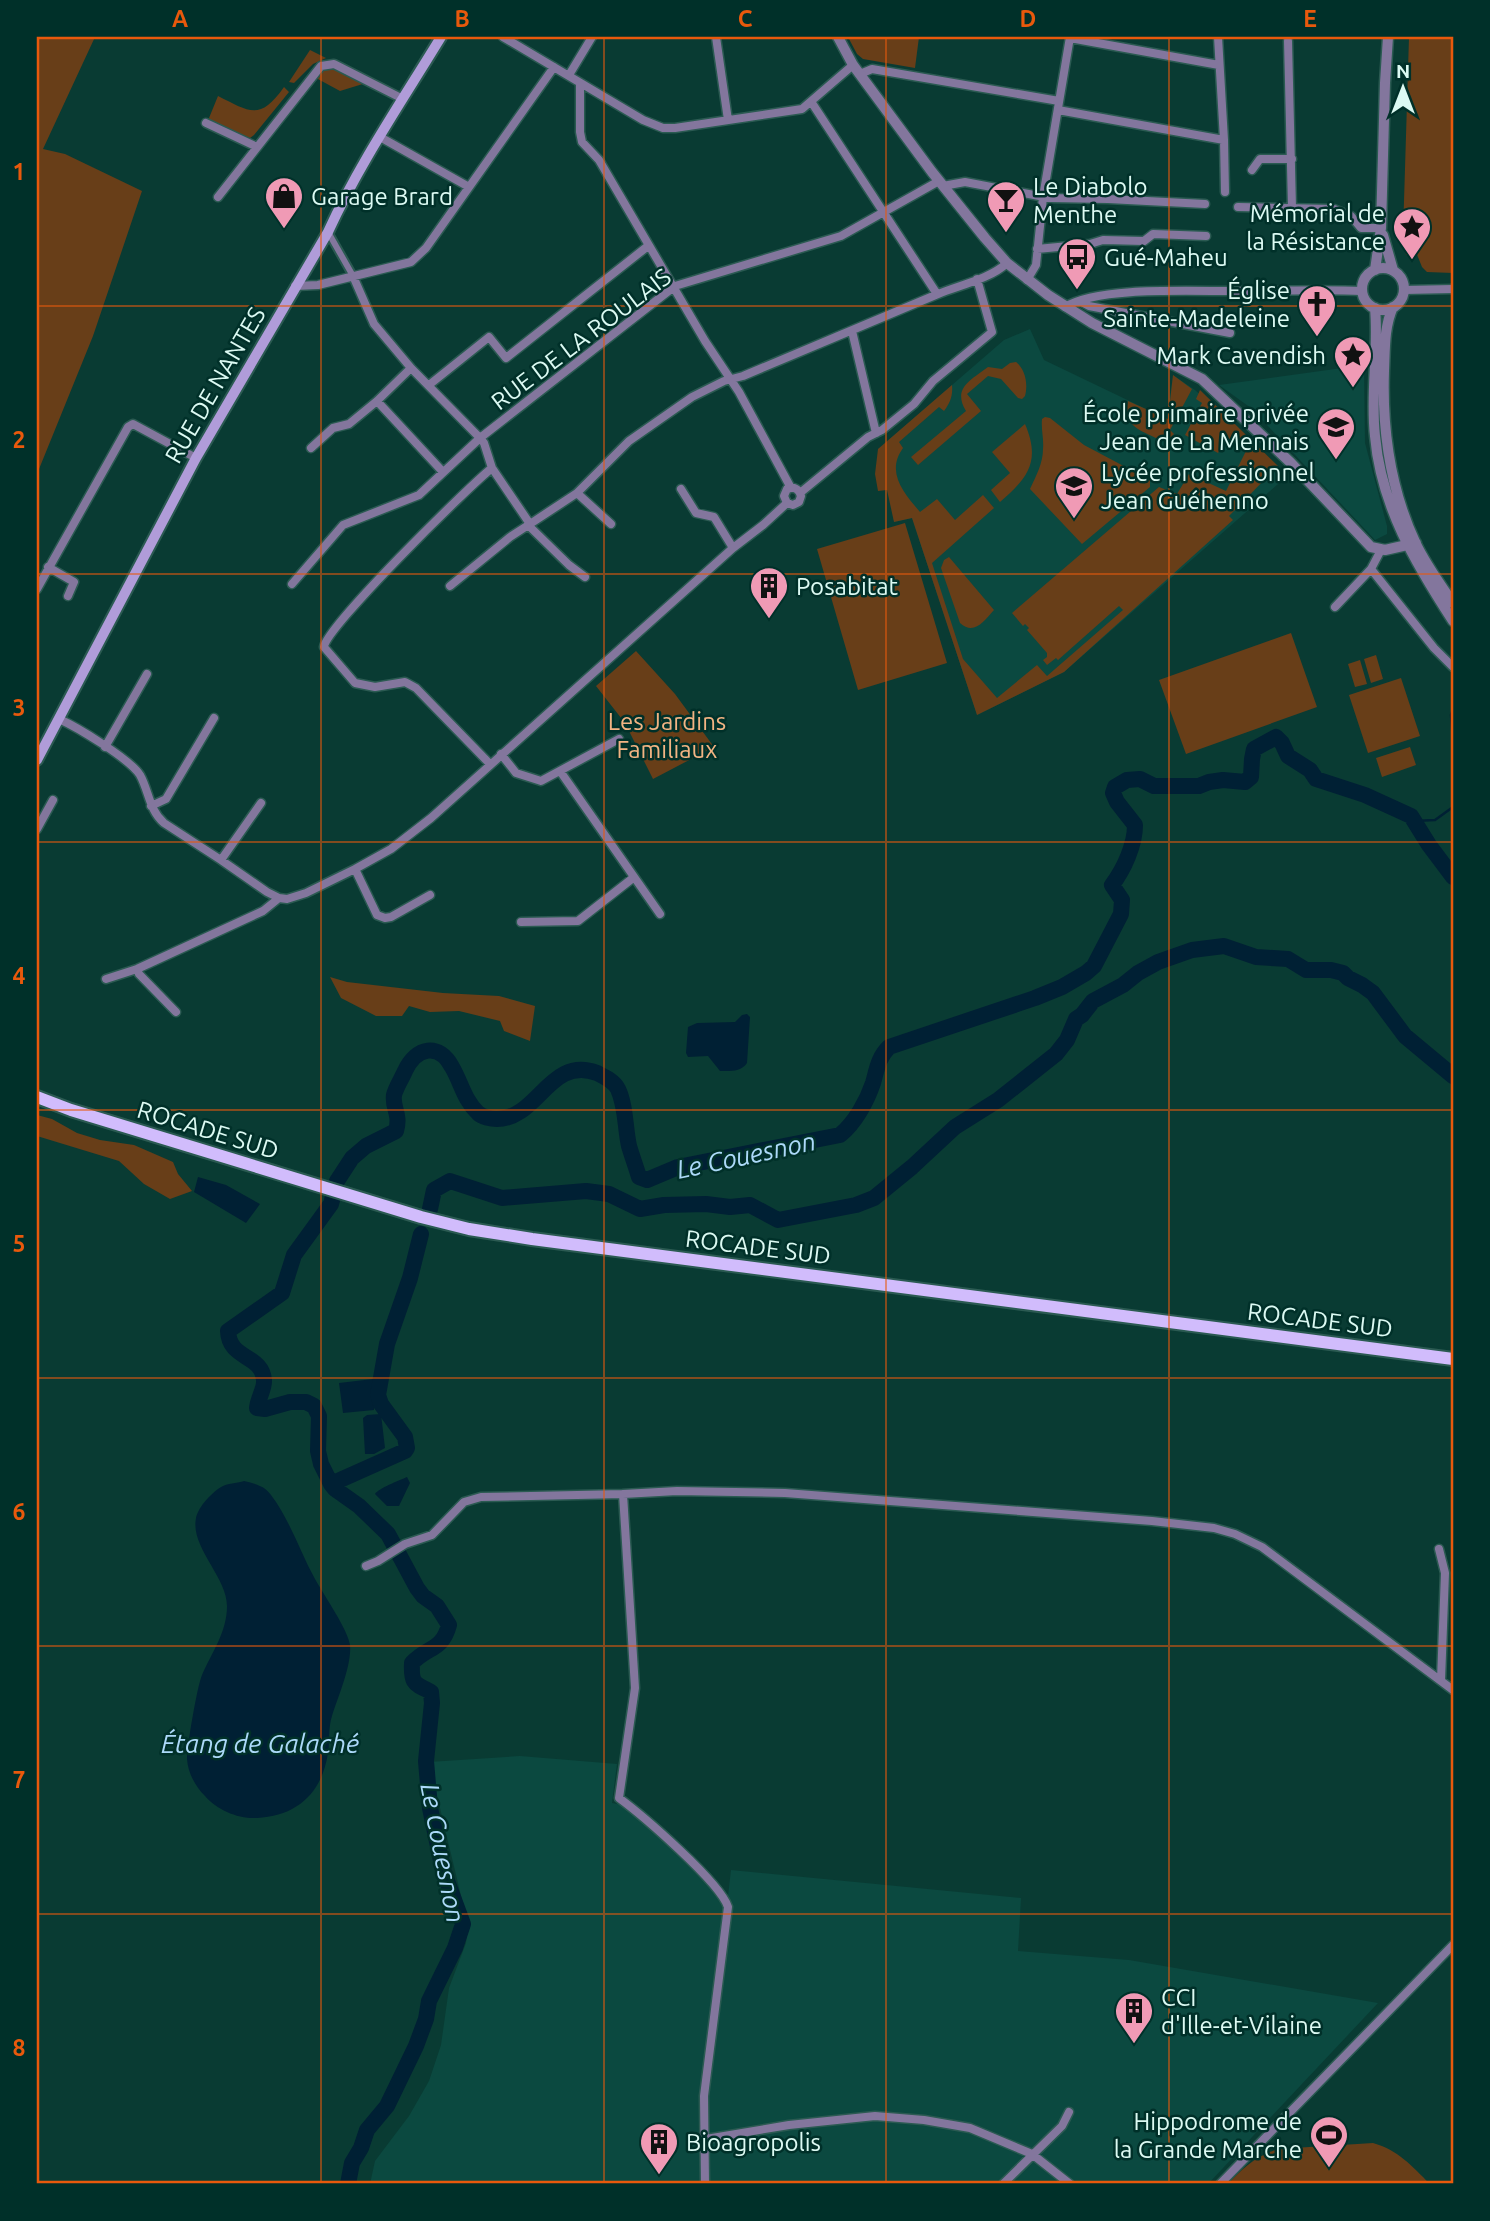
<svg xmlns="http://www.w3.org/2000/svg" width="1490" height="2221" font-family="Ubuntu,sans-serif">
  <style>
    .built { fill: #0b4940 }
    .green { fill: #683e18 }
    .water { fill: #002034 }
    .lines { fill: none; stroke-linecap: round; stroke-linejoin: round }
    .stream { stroke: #002034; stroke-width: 2.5 }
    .river { stroke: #002034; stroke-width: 16 }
    .pedestrian-casing { stroke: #2b5a52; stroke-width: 10 }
    .minor-casing { stroke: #2b5a52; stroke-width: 11 }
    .tertiary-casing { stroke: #2b5a52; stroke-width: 13 }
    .secondary-casing { stroke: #2b5a52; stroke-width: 14 }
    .primary-casing { stroke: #2b5a52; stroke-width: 16 }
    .pedestrian { stroke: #83769d; stroke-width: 6 }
    .minor { stroke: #83769d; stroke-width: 8 }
    .tertiary { stroke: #83769d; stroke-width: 10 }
    .secondary { stroke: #b09cd9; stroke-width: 10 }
    .primary { stroke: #d1bcfc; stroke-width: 12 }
    .grid { fill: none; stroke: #e8590c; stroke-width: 2; stroke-opacity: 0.55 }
    .labels { text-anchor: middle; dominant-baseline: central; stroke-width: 5; stroke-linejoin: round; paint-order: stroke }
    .poi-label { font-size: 24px; fill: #dcfaf3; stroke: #003029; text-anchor: start }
    .street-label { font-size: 24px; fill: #dcfaf3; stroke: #003029 }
    .park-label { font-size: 24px; fill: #f2b483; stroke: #003029 }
    .water-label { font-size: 26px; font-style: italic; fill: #acd9f9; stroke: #003029 }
    .neatline { fill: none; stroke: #e8590c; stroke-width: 2.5 }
    .grid-label { font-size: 23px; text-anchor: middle; font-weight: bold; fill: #e8590c }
  </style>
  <rect width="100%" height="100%" fill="#093b33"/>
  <path class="built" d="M1030,329L1044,360L1167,419L1173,375L1195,390L1286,477L1064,672L977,715L912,518L894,522L885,443L1004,340Z
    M1364,365L1365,443L1387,526V534L1375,540L1251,408L1219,385Z
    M520,1756L617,1764L612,1803L623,1805L688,1864L728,1896L731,1870L1021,1898L1018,1951L1129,1960L1378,2003L1208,2184H370L375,2161L409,2116L429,2081L441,2045L449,1988L466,1943L468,1925L429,1762Z"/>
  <path class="green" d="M37,37H95L43,149L65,154L142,191L93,336L37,474Z
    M848,37H919L915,68L863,59L857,54Z
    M1409,37H1453V273L1427,272L1422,267L1416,252L1406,255L1403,234Z
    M310,50L326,58L313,64L294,83L289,82Z
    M331,69H337L366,83L340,91L316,78L322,71Z
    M284,87L289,92L254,135L250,138L211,122L209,118L218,96C250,112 260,121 284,87Z
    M1016,362C1026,370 1028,385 1025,396L1022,399L1018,398L1001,379L988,376L967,394L981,411L918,465L911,457L966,411C952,388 971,380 988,367L1002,369L1010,363Z
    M1173,375L1192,389L1170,430L1174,434L1171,437L1160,440C1141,430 1122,427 1128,401L1168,419Z
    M952,385C953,396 950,403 944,411L939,407L899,442L903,448C885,473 905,494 920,512L937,499L955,520L983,495L994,508L932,563L963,659L997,698L1037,665L1047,676L1123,610L1119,606L1058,660L1056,658L1047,665L1043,660L1047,657V653L1027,630L1029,628L1025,624L1023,626L1012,613L1159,487L1177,494L1189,474L1226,491L1246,451L1225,440L1218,453L1185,435L1202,403L1196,399L1200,390L1278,466L1229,516L1233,520L1064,672L977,715L912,518L894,522L887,490L878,491L875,474L878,449Z
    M1045,417L1050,418L1084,445L1150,480V487L1082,544L1030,489C1036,476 1043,463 1043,449C1044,439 1041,430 1042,419Z
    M1025,424C1041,461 1028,478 1000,502L991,490L1010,473L992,452Z
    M905,523L947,663L858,690L817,549Z
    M949,557L994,610C984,621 974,636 960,623L941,568L944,560Z
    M1291,633L1317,707L1186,754L1159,680Z
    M636,651L675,694L714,747L653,779L625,723L596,686Z
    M1376,655L1383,679L1371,683L1364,659Z
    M1360,660L1367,684L1355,687L1348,664Z
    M1401,678L1420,736L1368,753L1349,695Z
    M1410,747L1416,765L1382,777L1376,758Z
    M330,977L347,982L443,993L499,996L535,1006L530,1041L504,1031L500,1021L459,1011L430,1012L409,1006L402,1016H376L341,998Z
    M37,1115L52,1119L77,1133L100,1140L134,1145L173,1162L178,1174L192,1191L170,1199L144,1184L119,1161L37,1136Z
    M1373,2143C1398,2150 1412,2166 1430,2184H1228C1243,2168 1256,2156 1278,2149Z"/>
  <path class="water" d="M747,1014L750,1017L747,1063C741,1072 731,1071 720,1071L708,1056L688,1057L686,1053L688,1027L697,1023L735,1022L742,1015Z
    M198,1177L226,1185L260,1204L246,1223L194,1192Z
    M373,1379L374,1410L343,1413L339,1383Z
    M381,1414L385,1448L374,1454H365L363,1418L367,1415Z
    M407,1477L410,1483L399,1506H387L375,1494C379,1488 398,1481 407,1477Z
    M244,1481C255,1484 264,1485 271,1495C290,1520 300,1552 315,1579C324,1595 348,1630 350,1645C352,1665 338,1697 332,1716C328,1728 330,1741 328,1753C322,1793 297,1816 257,1818C238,1819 217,1810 205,1796C195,1786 188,1773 187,1759C187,1746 197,1687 202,1675C212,1652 227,1632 227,1606C227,1577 190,1547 196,1518C198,1507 213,1491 223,1486C229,1483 238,1483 244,1481Z"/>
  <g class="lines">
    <path class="stream" d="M1453,709L1451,715L1453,741
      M1414,821L1435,820L1453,807"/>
    <path class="river" d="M430,1209L434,1190L450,1181L502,1198L586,1191L609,1194L640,1209L664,1205L706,1204L730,1207L750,1205L778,1220L856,1205L874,1198L912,1167L955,1127L998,1100L1056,1054L1067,1040L1076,1019L1082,1015L1093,1001L1123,985L1138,973L1158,962L1192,950L1224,946L1256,957L1288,959L1306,970H1331L1343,973L1348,978L1362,985L1373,993L1405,1036L1453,1076
      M331,1484L405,1451L407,1448L405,1437L381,1404L378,1395L387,1344L410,1278L421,1234
      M348,2184L352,2163L361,2148L367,2130L387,2106L416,2046L426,2019L429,2001L455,1948L463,1924L443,1870L430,1808L426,1761L432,1703L431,1692C414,1683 411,1684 412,1663C428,1646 442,1651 449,1625L437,1606L423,1596L417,1588L388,1534L359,1506L335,1489L331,1484L321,1464L318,1451L319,1416L314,1406L306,1402H290L265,1409L257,1408C258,1398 265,1388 264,1380C262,1354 229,1360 228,1331L282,1293L294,1255L331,1204L337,1181L352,1158L366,1146L396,1131C401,1114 392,1108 394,1095C396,1087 402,1078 405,1071C416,1047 439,1042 452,1067C461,1082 464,1100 478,1113C482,1117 491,1119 497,1119C538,1119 550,1055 597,1073C605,1077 614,1081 618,1089C626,1106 625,1128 629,1146C632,1156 636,1167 639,1177L647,1180L678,1167L840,1135C855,1123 867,1101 873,1083C877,1069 878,1058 889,1047L1035,998L1062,987L1086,973L1094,966L1121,914L1122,900L1112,885C1124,869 1135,845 1135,825L1117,802L1113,793L1115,787L1127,780L1140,779L1154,786H1199L1209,782L1223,780L1245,782L1251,777L1252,759L1254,749L1276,737L1282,743L1288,756L1310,770L1316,779L1365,795L1411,816L1429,845L1453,877"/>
    <defs>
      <path id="pedestrian" d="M328,232L353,276"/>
      <path id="minor" d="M503,37L643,120L663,128H675L802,109L853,65
        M716,37L728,120
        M1218,37L1224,140L1225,192
        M1070,38L1219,65
        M1288,41L1292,208
        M860,74L872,69L1059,101
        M569,75L592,37
        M580,83V132L582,142L599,160L705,341L739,392L791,488
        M812,103L937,294
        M1058,110L1224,140
        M206,123L257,147
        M380,137L469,187
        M1252,170L1260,159H1292
        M943,186L965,182L1050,198L1108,199L1205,204
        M218,197L321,66L334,64L403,99
        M1238,207L1334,209L1351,216L1361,228H1381
        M1037,249L1090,244L1103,240L1144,241L1153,234L1206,236
        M353,276L374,324L411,368L480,438L484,443L492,468L530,524L510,537L450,586
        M1027,280L1036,265L1043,197L1070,37
        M295,286L318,285L411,262L426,248L554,67
        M1404,290L1453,289
        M1080,301L1089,306L1230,333
        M1065,307C1100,285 1201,292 1245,291C1284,291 1323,289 1362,291
        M852,331L876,433
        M429,385L489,337L506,358L648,246
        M377,401L443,472
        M311,448L333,428L349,424L377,401L411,368
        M681,489L696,513L714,517L733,548
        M577,493L611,524
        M800,493L868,437L882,430L914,404L933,381L992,332L977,279
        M530,524L577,493L629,441L692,397L724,381L743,376C808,349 873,321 938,294C960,285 990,279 1007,263
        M528,525L569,565L585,577
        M48,567L74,582L68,596
        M1371,569L1434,648L1453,667
        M292,584L343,525L419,495L480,438L675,286L841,236L939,181
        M37,589L128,427L133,424L196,458
        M1335,607L1371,569L1381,550
        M59,719C77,727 130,759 140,775C149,791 149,810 164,823L221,860L267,892L279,898L287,899L306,893L355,869L391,849L431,818L733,548L763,525L787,503L793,505L799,502L801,496C799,489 794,486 787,489L784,496L787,503
        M105,747L147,674
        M501,754L516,773L541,781L619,739
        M490,764L416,688L405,682L375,687L355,683L324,647C326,627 468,487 492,468
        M560,771L660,914
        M151,806L166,799L214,718
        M37,829L53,800
        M221,860L261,803
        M355,869L377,915L385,918L391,917L430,895
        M521,922L578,921L633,878
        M137,969L139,974L176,1012
        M106,979L137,969L263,911L279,898
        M623,1494L635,1688L619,1798C642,1815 720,1882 728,1907L704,2096L705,2184
        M1439,1549L1445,1573L1441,1680
        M366,1566L378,1561L405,1544L432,1535L464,1502L481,1497L623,1494L677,1491L785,1493L1152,1521L1214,1528L1235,1534L1262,1547L1453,1690
        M706,2139L789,2125L875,2116L924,2120L970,2128L1032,2154L1070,2184
        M1003,2184L1062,2126L1069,2112
        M1220,2184L1453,1945"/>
      <path id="tertiary" d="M838,37L853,65L932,172L985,238L1007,263L1048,295L1092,323L1202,379L1291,463L1371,547L1385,550L1416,543
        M1383,235L1393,270
        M1362 289a21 21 0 1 1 42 0a21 21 0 1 1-42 0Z
        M1375,270L1381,228L1385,83L1388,37
        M1393,307C1384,327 1385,349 1384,371C1382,430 1390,489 1416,544C1426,565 1440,584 1453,603
        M1375,308C1379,350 1370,394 1375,436C1381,506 1416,564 1453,621"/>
      <path id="secondary" d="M37,760L196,458L328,232C359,164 402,101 441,37"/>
      <path id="primary" d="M37,1097L71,1110L421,1217L469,1229L532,1239L1453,1359"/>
    </defs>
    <use href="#pedestrian" class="pedestrian-casing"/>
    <use href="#minor" class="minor-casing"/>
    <use href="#tertiary" class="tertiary-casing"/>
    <use href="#secondary" class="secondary-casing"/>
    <use href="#primary" class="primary-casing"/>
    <use href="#pedestrian" class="pedestrian"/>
    <use href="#minor" class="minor"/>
    <use href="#tertiary" class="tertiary"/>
    <use href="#secondary" class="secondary"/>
    <use href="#primary" class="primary"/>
  </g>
  <path class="grid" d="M321,37V2184M604,37V2184M886,37V2184M1169,37V2184M37,306H1453M37,574H1453M37,842H1453M37,1110H1453M37,1378H1453M37,1646H1453M37,1914H1453"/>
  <defs>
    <symbol id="shop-pin" viewBox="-11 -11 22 30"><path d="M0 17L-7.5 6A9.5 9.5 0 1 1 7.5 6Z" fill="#f09ab5" stroke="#003029"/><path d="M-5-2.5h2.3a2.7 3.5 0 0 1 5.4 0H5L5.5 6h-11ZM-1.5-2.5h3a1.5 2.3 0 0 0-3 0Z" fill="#111"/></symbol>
    <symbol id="bar-pin" viewBox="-11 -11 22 30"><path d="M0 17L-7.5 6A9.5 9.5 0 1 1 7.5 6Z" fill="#f09ab5" stroke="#003029"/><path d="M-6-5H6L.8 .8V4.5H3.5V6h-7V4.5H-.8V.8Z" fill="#111"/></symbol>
    <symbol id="sight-pin" viewBox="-11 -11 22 30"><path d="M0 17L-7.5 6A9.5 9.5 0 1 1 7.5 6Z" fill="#f09ab5" stroke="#003029"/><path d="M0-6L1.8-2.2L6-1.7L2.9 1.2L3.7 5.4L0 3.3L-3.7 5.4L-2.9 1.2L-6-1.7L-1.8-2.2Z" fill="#111"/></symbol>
    <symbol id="bus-pin" viewBox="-11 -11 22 30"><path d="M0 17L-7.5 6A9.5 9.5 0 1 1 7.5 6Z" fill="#f09ab5" stroke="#003029"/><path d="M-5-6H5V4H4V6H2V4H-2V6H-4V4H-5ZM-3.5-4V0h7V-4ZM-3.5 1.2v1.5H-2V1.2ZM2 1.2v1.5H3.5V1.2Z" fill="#111"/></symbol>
    <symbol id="church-pin" viewBox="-11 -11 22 30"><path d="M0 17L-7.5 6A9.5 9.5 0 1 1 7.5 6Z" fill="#f09ab5" stroke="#003029"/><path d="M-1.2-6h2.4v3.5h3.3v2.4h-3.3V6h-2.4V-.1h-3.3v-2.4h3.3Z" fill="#111"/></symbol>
    <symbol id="school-pin" viewBox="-11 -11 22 30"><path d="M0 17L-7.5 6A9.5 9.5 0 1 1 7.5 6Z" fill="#f09ab5" stroke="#003029"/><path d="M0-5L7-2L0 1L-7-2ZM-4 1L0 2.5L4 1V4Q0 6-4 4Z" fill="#111"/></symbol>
    <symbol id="building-pin" viewBox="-11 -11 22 30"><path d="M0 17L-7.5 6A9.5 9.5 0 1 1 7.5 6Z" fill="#f09ab5" stroke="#003029"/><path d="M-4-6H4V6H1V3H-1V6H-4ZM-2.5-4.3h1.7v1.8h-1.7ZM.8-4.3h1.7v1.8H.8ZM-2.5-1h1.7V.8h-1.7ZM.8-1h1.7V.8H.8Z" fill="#111"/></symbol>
    <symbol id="stadium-pin" viewBox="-11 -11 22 30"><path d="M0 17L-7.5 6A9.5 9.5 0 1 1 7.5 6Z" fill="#f09ab5" stroke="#003029"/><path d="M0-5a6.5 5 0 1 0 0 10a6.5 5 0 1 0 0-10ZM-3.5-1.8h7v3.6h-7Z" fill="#111"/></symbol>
  </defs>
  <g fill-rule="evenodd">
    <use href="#shop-pin" x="262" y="174" width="44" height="60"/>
    <use href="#bar-pin" x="984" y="178" width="44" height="60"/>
    <use href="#sight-pin" x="1390" y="205" width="44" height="60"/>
    <use href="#bus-pin" x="1055" y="235" width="44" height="60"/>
    <use href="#church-pin" x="1295" y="282" width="44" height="60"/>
    <use href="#sight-pin" x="1331" y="333" width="44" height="60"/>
    <use href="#school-pin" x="1314" y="405" width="44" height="60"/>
    <use href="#school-pin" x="1052" y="464" width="44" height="60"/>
    <use href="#building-pin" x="747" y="564" width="44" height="60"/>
    <use href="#building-pin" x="1112" y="1989" width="44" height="60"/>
    <use href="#stadium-pin" x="1307" y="2113" width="44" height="60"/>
    <use href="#building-pin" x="637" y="2120" width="44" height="60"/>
  </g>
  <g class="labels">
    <g class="poi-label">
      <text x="1033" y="186">Le Diabolo<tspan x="1033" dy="28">Menthe</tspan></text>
      <text x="311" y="196">Garage Brard</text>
      <text x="1385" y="213" text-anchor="end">Mémorial de<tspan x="1385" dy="28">la Résistance</tspan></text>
      <text x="1104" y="257">Gué-Maheu</text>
      <text x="1290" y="290" text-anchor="end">Église<tspan x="1290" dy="28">Sainte-Madeleine</tspan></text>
      <text x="1326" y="355" text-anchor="end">Mark Cavendish</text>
      <text x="1309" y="413" text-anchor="end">École primaire privée<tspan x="1309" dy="28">Jean de La Mennais</tspan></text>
      <text x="1101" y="472">Lycée professionnel<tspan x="1101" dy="28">Jean Guéhenno</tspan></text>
      <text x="796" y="586">Posabitat</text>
      <text x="1161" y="1997">CCI<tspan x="1161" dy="28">d'Ille-et-Vilaine</tspan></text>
      <text x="1302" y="2121" text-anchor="end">Hippodrome de<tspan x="1302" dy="28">la Grande Marche</tspan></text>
      <text x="686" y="2142">Bioagropolis</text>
    </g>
    <g class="street-label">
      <text transform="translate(581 339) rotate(-37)">RUE DE LA ROULAIS</text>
      <text transform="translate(215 385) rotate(-60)">RUE DE NANTES</text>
      <text transform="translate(208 1130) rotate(17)">ROCADE SUD</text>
      <text transform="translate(758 1247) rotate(7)">ROCADE SUD</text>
      <text transform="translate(1320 1320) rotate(7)">ROCADE SUD</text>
    </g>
    <g class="park-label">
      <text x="667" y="721">Les Jardins<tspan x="667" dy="28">Familiaux</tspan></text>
    </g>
    <g class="water-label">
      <text transform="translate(746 1155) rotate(-12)">Le Couesnon</text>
      <text x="260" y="1743">Étang de Galaché</text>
      <text transform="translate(443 1853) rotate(79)">Le Couesnon</text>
    </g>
  </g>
  <rect width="1490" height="2221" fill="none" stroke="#003029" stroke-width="77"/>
  <g transform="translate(1403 88)" stroke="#003029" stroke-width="5" paint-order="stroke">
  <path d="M0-5L12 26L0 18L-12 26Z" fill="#dcfaf3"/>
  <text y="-10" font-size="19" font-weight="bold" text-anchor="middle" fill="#dcfaf3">N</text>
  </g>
  <rect x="38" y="38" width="1414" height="2144" class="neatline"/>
  <g class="grid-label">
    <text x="180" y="27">A</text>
    <text x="462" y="27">B</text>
    <text x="745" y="27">C</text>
    <text x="1028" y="27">D</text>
    <text x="1310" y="27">E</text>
    <text x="19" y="180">1</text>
    <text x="19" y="448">2</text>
    <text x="19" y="716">3</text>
    <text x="19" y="984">4</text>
    <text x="19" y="1252">5</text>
    <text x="19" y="1520">6</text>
    <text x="19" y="1788">7</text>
    <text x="19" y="2056">8</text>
  </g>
</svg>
